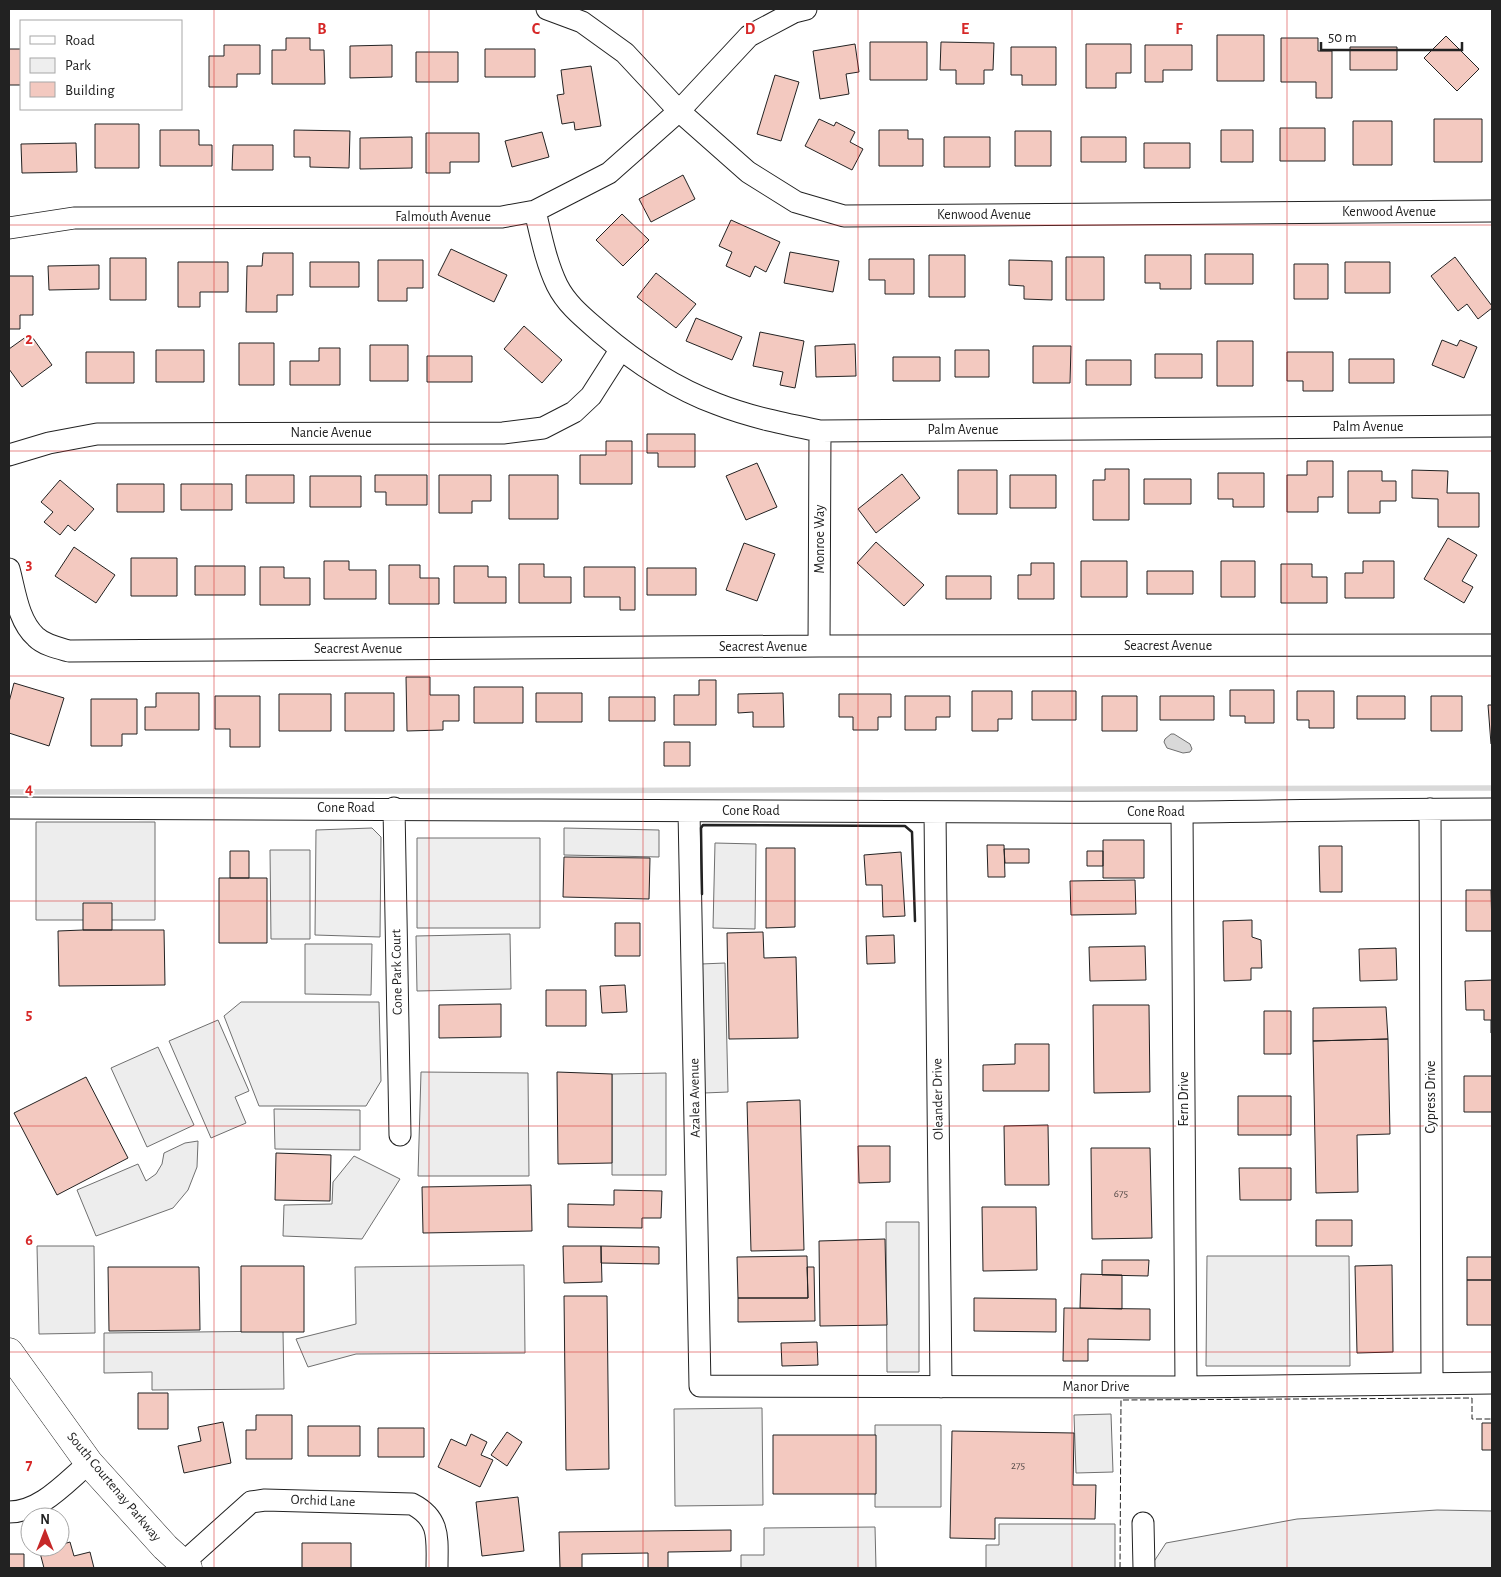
<svg xmlns="http://www.w3.org/2000/svg" width="1501" height="1577" font-family="'Alegreya Sans',sans-serif">
  <style>
    .green { fill: #eee; stroke: #6f6f6f }
    .parking { fill: #ededed; stroke: #6f6f6f }
    .water { fill: #d9d9d9; stroke: #6f6f6f }
    .lines { fill: none; stroke-linecap: round; stroke-linejoin: round }
    .stream { stroke: #d9d9d9; stroke-width: 5.5 }
    .building { fill: #f3c9c0; stroke: #222 }
    .minor-casing { stroke: #222; stroke-width: 23 }
    .major-casing { stroke: #222; stroke-width: 29 }
    .minor { stroke: #fff; stroke-width: 21 }
    .major { stroke: #fff; stroke-width: 28 }
    .fence { stroke: #222; stroke-width: 1; stroke-dasharray: 6 2.5; stroke-linecap: butt }
    .wall { stroke: #222; stroke-width: 2.5 }
    .grid { fill: none; stroke: #d62828; stroke-width: 1; stroke-opacity: 0.55 }
    .labels { text-anchor: middle; dominant-baseline: central; stroke-width: 4; stroke-linejoin: round; paint-order: stroke }
    .number-label { font-size: 11px; fill: #564c4a }
    .street-label { font-size: 14px; fill: #222; stroke: #fff }
    .grid-label { font-size: 16px; text-anchor: middle; font-weight: bold; fill: #d62828; stroke: #fff; stroke-width: 4; stroke-linejoin: round; paint-order: stroke }
  </style>
  <rect width="100%" height="100%" fill="#fff"/>
  <path class="green" d="M372,828L381,837L380,937L315,935L316,830Z
    M417,838H540V928H417Z
    M241,1002H379L381,1081L366,1106H259L224,1016Z
    M1437,1510L1492,1511V1568H1153V1563L1166,1543L1297,1519Z
    M875,1527L876,1568H741V1555H764V1528Z"/>
  <path class="parking" d="M36,822H155V920H36Z
    M564,828L659,830V857L564,855Z
    M715,843L756,844L755,929L713,928Z
    M270,850H310V939H271Z
    M510,934L511,989L417,991L416,936Z
    M305,944H372L371,995L305,994Z
    M725,963L728,1092L704,1093L701,964Z
    M218,1020L249,1091L235,1097L246,1123L211,1138L169,1041Z
    M158,1047L194,1125L147,1147L111,1068Z
    M421,1072L528,1073L529,1176H418Z
    M666,1073V1175H612V1074Z
    M274,1109L360,1110V1150L275,1149Z
    M198,1141L197,1167L188,1190L173,1208L96,1236L77,1190L138,1164L146,1181L156,1174L162,1164L164,1153L185,1143Z
    M354,1156L400,1179L362,1239L283,1236L284,1205L332,1204L333,1182Z
    M886,1222H919V1372H887Z
    M37,1246H94L95,1333L39,1334Z
    M1207,1256H1349L1350,1366H1206Z
    M524,1265L525,1353L356,1354L308,1367L296,1339L356,1324L355,1267Z
    M283,1331L284,1389L152,1390V1372L104,1373V1333Z
    M762,1408L763,1505L675,1506L674,1409Z
    M1111,1414L1113,1472L1076,1473L1074,1415Z
    M875,1425H941V1507H875Z
    M999,1524H1115V1568H986V1545H999Z"/>
  <path class="water" d="M1171,734H1174L1190,744L1192,749L1190,752L1183,753L1167,748L1164,742L1165,739Z"/>
  <g class="lines">
    <path class="stream" d="M9,792L1492,788"/>
  </g>
  <path class="building" d="M1217,35H1264V81H1217Z
    M1446,36L1479,69L1457,91L1424,58Z
    M286,38H310V50H324L325,84H272V50H286Z
    M1281,38H1318V51H1332V98H1316V82H1281Z
    M870,42H927V80H870Z
    M941,42L994,43L993,70H984V84H956V70H940Z
    M855,44L859,72L846,74L849,94L820,99L813,51Z
    M1086,44H1131V73H1116V88H1086Z
    M224,45H260V74H237V87H209V56H224Z
    M392,45V77L350,78V46Z
    M1145,45H1192V70H1163V82H1145Z
    M1011,47H1056V85H1022V75H1011Z
    M1350,47H1397V70H1350Z
    M9,49H21V85H9Z
    M485,49H535V77H485Z
    M416,52H458V82H416Z
    M591,66L601,126L575,130L574,122L562,124L557,95L564,94L561,70Z
    M775,75L799,82L781,141L757,134Z
    M819,119L834,126L836,122L855,132L850,142L863,149L852,170L805,146Z
    M1434,119H1482V162H1434Z
    M1353,121H1392V165H1353Z
    M95,124H139V168H95Z
    M1280,128H1325V161H1280Z
    M160,130H199V145H212V166H160Z
    M294,130L350,131L349,168L310,167V157H294Z
    M879,130H908V139H923V166H879Z
    M1221,130H1253V162H1221Z
    M1015,131H1051V166H1015Z
    M542,132L549,157L512,167L505,141Z
    M426,133H479V162H450V173H426Z
    M412,137V168L360,169V138Z
    M944,137H990V167H944Z
    M1081,137H1126V162H1081Z
    M76,143L77,172L22,173L21,144Z
    M1144,143H1190V168H1144Z
    M233,145H273V170H232Z
    M683,175L695,199L651,222L639,199Z
    M622,214L649,240L623,266L596,240Z
    M731,220L780,242L766,272L755,266L750,277L726,266L732,252L719,246Z
    M451,249L507,275L494,302L438,275Z
    M790,252L839,261L833,292L784,283Z
    M263,253H293V295H277V312H246L247,266H262Z
    M1205,254H1253V284H1205Z
    M929,255H965V297H929Z
    M1145,255H1191V289H1160V283H1145Z
    M1066,257H1104V300H1066Z
    M1455,257L1492,306V308L1478,319L1467,304L1458,311L1431,276Z
    M110,258H146V300H110Z
    M869,259H914V294H885V280H869Z
    M378,260H423V288H407V301H378Z
    M1009,260L1052,261V300L1024,299V286L1009,285Z
    M178,262H228V292H200V307H178Z
    M310,262H359V287H310Z
    M1345,262H1390V293H1345Z
    M1294,264H1328V299H1294Z
    M99,265V289L49,290L48,266Z
    M656,273L696,304L676,328L637,297Z
    M9,276H33V315H20V329H9Z
    M696,318L742,337L732,360L686,341Z
    M524,326L562,360L542,383L504,349Z
    M760,332L804,341L795,388L780,385L783,372L753,366Z
    M30,334L52,365L22,387L9,369V349Z
    M1442,340L1457,346L1460,340L1477,347L1464,378L1432,365Z
    M1217,341H1253V386H1217Z
    M239,343H274V385H239Z
    M855,344L856,376L816,377L815,346Z
    M370,345H408V381H370Z
    M1033,346H1071L1070,383H1033Z
    M319,348H340V385H290V361H319Z
    M156,350H204V382H156Z
    M955,350H989V377H955Z
    M86,352H134V383H86Z
    M1287,352H1333V391H1303V381H1287Z
    M1155,354H1202V378H1155Z
    M427,356H472V382H427Z
    M893,357H940V381H893Z
    M1349,359H1394V383H1349Z
    M1086,360H1131V385H1086Z
    M647,434H695V467H658V453H647Z
    M606,441H632V484H580V455H606Z
    M1307,461H1333V497H1318V512H1287V475H1307Z
    M757,463L777,507L746,520L726,476Z
    M1105,469H1129V520H1093V480H1105Z
    M958,470H997V514H958Z
    M1412,470L1448,471L1447,493H1479V527H1438V499L1412,498Z
    M1348,471H1382V481H1396V501H1380V513H1348Z
    M1218,473H1264V507H1233V499H1218Z
    M902,474L920,498L876,533L858,509Z
    M246,475H294V503H246Z
    M375,475H427V505H386V492H375Z
    M439,475H491V501H472V513H439Z
    M509,475H558V519H509Z
    M1010,475H1056V508H1010Z
    M310,476H361V507H310Z
    M1144,479H1191V504H1144Z
    M60,480L94,509L75,531L68,525L60,535L44,522L53,512L41,502Z
    M117,484H164V512H117Z
    M181,484H232V510H181Z
    M1448,538L1477,555L1462,581L1473,587L1464,603L1424,579Z
    M876,542L924,585L904,606L857,563Z
    M744,543L775,554L757,601L726,590Z
    M74,547L115,575L96,603L55,576Z
    M131,558H177V596H131Z
    M324,561H349V570H376V599H324Z
    M1081,561H1127V597H1081Z
    M1221,561H1255V597H1221Z
    M1363,561H1394V598H1345V573H1363Z
    M1031,563H1054V599H1018V575H1031Z
    M519,564H544V577H571V603H519Z
    M1281,564H1312V577H1327V603H1281Z
    M389,565H420V578H439V604H389Z
    M195,566H245V595H195Z
    M454,566H488V577H506V603H454Z
    M260,567H284V578H310V605H260Z
    M584,567H635V610H620V597H584Z
    M647,568H696V595H647Z
    M1147,571H1193V594H1147Z
    M946,576H991V599H946Z
    M406,677H430V695H459V721H443V730L407,731Z
    M699,680H716V725H674V695H699Z
    M14,683L64,698L49,746L9,733V702Z
    M474,687H523V723H474Z
    M1230,690H1274V723H1245V716H1230Z
    M972,691H1012V719H998V731H972Z
    M1032,691H1076V720H1032Z
    M1297,691H1334V728H1309V720H1297Z
    M156,693H199V730H145V707H156Z
    M345,693H394V731H345Z
    M536,693H582V722H536Z
    M783,693L784,727H753V712L738,713V694Z
    M279,694H331V731H279Z
    M839,694H891V717H878V730H853V717H839Z
    M215,696H260V747H230V729H215Z
    M905,696H950V717H936V730H905Z
    M1102,696H1137V731H1102Z
    M1160,696H1214V720H1160Z
    M1357,696H1405V719H1357Z
    M1431,696H1462V731H1431Z
    M609,697H655V721H609Z
    M91,699H137V734H122V746H91Z
    M1488,705H1492V744H1491Z
    M664,742H690V766H664Z
    M1103,840H1144V878H1103Z
    M987,845H1004L1005,877H988Z
    M1319,846H1342V892H1320Z
    M766,848H795V927L766,928Z
    M1004,849H1029V863H1005Z
    M230,851H249V878H230Z
    M1087,851H1103V866H1087Z
    M901,852L905,916L883,917L882,885H866L864,855Z
    M564,857L650,858L649,899L563,897Z
    M219,878H267V943H219Z
    M1135,880L1136,914L1071,915L1070,881Z
    M1466,890H1491L1492,931H1466Z
    M83,903H112V930H83Z
    M1252,920V937L1261,940L1262,968H1251V980L1224,981L1223,921Z
    M615,923H640V956H615Z
    M83,930H164L165,985L59,986L58,931Z
    M763,932L764,958L796,957L798,1038L729,1039L727,933Z
    M894,935L895,963L867,964L866,936Z
    M1145,946L1146,980L1090,981L1089,947Z
    M1396,948L1397,980L1360,981L1359,949Z
    M1492,980V1033H1491V1020H1484V1010H1466L1465,981Z
    M625,985L627,1012L602,1013L600,986Z
    M546,990H586V1026H546Z
    M501,1004V1037L439,1038V1005Z
    M1093,1005H1149L1150,1092L1094,1093Z
    M1386,1007L1388,1039L1313,1041V1008Z
    M1264,1011H1291V1054H1264Z
    M1388,1039L1390,1134L1357,1135L1358,1192L1316,1193L1313,1041Z
    M1015,1044H1049V1091H983V1065L1015,1064Z
    M557,1072L612,1074V1163L558,1164Z
    M1464,1076H1492V1112H1464Z
    M86,1077L128,1158L57,1195L14,1113Z
    M1238,1096H1291V1135H1238Z
    M800,1100L804,1250L751,1251L747,1102Z
    M1048,1125L1049,1185H1005L1004,1126Z
    M858,1146H890V1182L859,1183Z
    M1091,1148H1150L1152,1238L1092,1239Z
    M276,1153L331,1155L330,1201L275,1200Z
    M1239,1168H1291V1200H1240Z
    M531,1185L532,1231L423,1233L422,1187Z
    M614,1190L662,1191L661,1218H642V1228L568,1227V1204L614,1205Z
    M982,1207H1036L1037,1270L983,1271Z
    M1316,1220H1352V1246H1316Z
    M885,1239L887,1325L820,1326L819,1241Z
    M563,1246H601L602,1282L564,1283Z
    M601,1246L659,1247V1264L601,1263Z
    M807,1256L808,1298H738L737,1257Z
    M1467,1257H1492V1280H1467Z
    M1102,1260H1149L1148,1276L1102,1275Z
    M1392,1265L1393,1352L1357,1353L1355,1266Z
    M241,1266H304V1332H241Z
    M108,1267H199L200,1330L109,1331Z
    M807,1267H814L815,1321L738,1322V1298H808Z
    M1081,1274L1122,1275V1309L1080,1308Z
    M1467,1280H1492V1325H1467Z
    M564,1296H607L609,1469L566,1470Z
    M974,1298L1056,1299V1332L974,1331Z
    M1064,1308L1150,1309V1340L1088,1339V1361H1063Z
    M817,1342L818,1365L782,1366L781,1343Z
    M138,1393H168V1429H138Z
    M256,1415H292V1459H246V1430H256Z
    M223,1422L231,1463L184,1473L178,1446L201,1441L198,1427Z
    M1482,1423H1492V1450H1482Z
    M308,1426H360V1456H308Z
    M378,1428H424V1457H378Z
    M952,1431L1074,1433L1073,1485H1096L1095,1519L995,1518V1539L950,1538Z
    M507,1432L522,1442L507,1466L491,1455Z
    M471,1434L487,1442L481,1455L493,1460L480,1487L438,1467L451,1439L466,1446Z
    M773,1435H876V1494H773Z
    M518,1497L524,1551L482,1556L476,1502Z
    M731,1530V1551L668,1552V1568H648V1553L582,1554V1568H560L559,1532Z
    M70,1542L74,1556L90,1552L94,1568H44L39,1549L50,1547H60V1545Z
    M302,1543H351V1568H302Z
    M9,1554H24V1568H9Z"/>
  <g class="lines">
    <defs>
      <path id="minor" d="M547,9L582,22L625,53L679,111L748,172L796,202L844,216L1492,211
        M535,211C541,236 546,262 557,285C567,305 584,318 600,332C635,362 674,388 717,404C750,417 785,424 820,431L1492,426
        M9,228L74,218L502,217L535,211L609,173L679,111L749,36L794,12L806,9
        M9,455L49,443L97,434L503,433L543,428L574,412L591,396L621,349
        M9,569C15,591 18,621 36,637C44,645 58,648 69,651L819,646L1492,645
        M819,646L820,431
        M9,808C399,808 789,813 1179,812C1284,811 1388,809 1492,809
        M394,808L400,1135
        M1430,809L1432,1384
        M689,811L700,1386L1186,1387L1492,1383
        M935,812L941,1387
        M1182,812L1186,1387
        M9,1512C41,1512 66,1482 89,1463
        M1143,1523L1144,1568
        M183,1563L251,1502L265,1500L412,1504C441,1519 437,1539 437,1568"/>
      <path id="major" d="M9,1352L89,1463L165,1547L188,1568"/>
    </defs>
    <use href="#minor" class="minor-casing"/>
    <use href="#major" class="major-casing"/>
    <use href="#minor" class="minor"/>
    <use href="#major" class="major"/>
    <path class="fence" d="M1120,1568L1121,1400L1472,1398V1419H1492"/>
    <path class="wall" d="M702,894L701,828L703,825L905,826L912,832L915,921"/>
  </g>
  <path class="grid" d="M214,9V1568M429,9V1568M643,9V1568M858,9V1568M1072,9V1568M1287,9V1568M9,225H1492M9,451H1492M9,676H1492M9,901H1492M9,1126H1492M9,1352H1492"/>
  <g class="labels">
    <g class="number-label">
      <text x="1121" y="1193">675</text>
      <text x="1018" y="1465">275</text>
    </g>
    <g class="street-label">
      <text x="1389" y="212">Kenwood Avenue</text>
      <text x="984" y="215">Kenwood Avenue</text>
      <text x="443" y="217">Falmouth Avenue</text>
      <text x="1368" y="427">Palm Avenue</text>
      <text x="963" y="430">Palm Avenue</text>
      <text x="331" y="433">Nancie Avenue</text>
      <text transform="translate(820 539) rotate(-90)">Monroe Way</text>
      <text x="1168" y="646">Seacrest Avenue</text>
      <text x="763" y="647">Seacrest Avenue</text>
      <text x="358" y="649">Seacrest Avenue</text>
      <text x="346" y="808">Cone Road</text>
      <text x="751" y="811">Cone Road</text>
      <text x="1156" y="812">Cone Road</text>
      <text transform="translate(397 972) rotate(-91)">Cone Park Court</text>
      <text transform="translate(1431 1097) rotate(-90)">Cypress Drive</text>
      <text transform="translate(695 1098) rotate(-91)">Azalea Avenue</text>
      <text transform="translate(938 1099) rotate(-91)">Oleander Drive</text>
      <text transform="translate(1184 1099) rotate(-90)">Fern Drive</text>
      <text x="1096" y="1387">Manor Drive</text>
      <text transform="translate(114 1487) rotate(50)">South Courtenay Parkway</text>
      <text transform="translate(323 1501) rotate(2)">Orchid Lane</text>
    </g>
  </g>
  <g class="grid-label">
    <text x="322" y="34">B</text>
    <text x="536" y="34">C</text>
    <text x="750" y="34">D</text>
    <text x="965" y="34">E</text>
    <text x="1179" y="34">F</text>
    <text x="29" y="344">2</text>
    <text x="29" y="569">3</text>
    <text x="29" y="794">4</text>
    <text x="29" y="1019">5</text>
    <text x="29" y="1245">6</text>
    <text x="29" y="1470">7</text>
  </g>
  <rect width="1501" height="1577" fill="none" stroke="#222222" stroke-width="20"/>
  <rect x="20" y="20" width="162" height="90" fill="#ffffff" stroke="#a7a7a7"/>
  <rect x="30" y="36" width="25" height="8" fill="#ffffff" stroke="#a7a7a7"/>
  <text x="65" y="45" font-size="15" fill="#222222">Road</text>
  <rect x="30" y="58" width="25" height="15" fill="#eeeeee" stroke="#a7a7a7"/>
  <text x="65" y="70" font-size="15" fill="#222222">Park</text>
  <rect x="30" y="82" width="25" height="15" fill="#f3c9c0" stroke="#a7a7a7"/>
  <text x="65" y="95" font-size="15" fill="#222222">Building</text>
  <g transform="translate(45 1532)"><circle r="24" fill="#ffffff" stroke="#a7a7a7"/>
  <path d="M0-4L9 19L0 12L-9 19Z" fill="#c62828"/>
  <text y="-8" font-size="14" font-weight="bold" text-anchor="middle" fill="#222222">N</text>
  </g>
  <path d="M1321 42v8h141v-8" fill="none" stroke="#222222" stroke-width="2.5"/>
  <text x="1328" y="42" font-size="15" fill="#222222" stroke="#ffffff" stroke-width="4" paint-order="stroke">50 m</text>
</svg>
